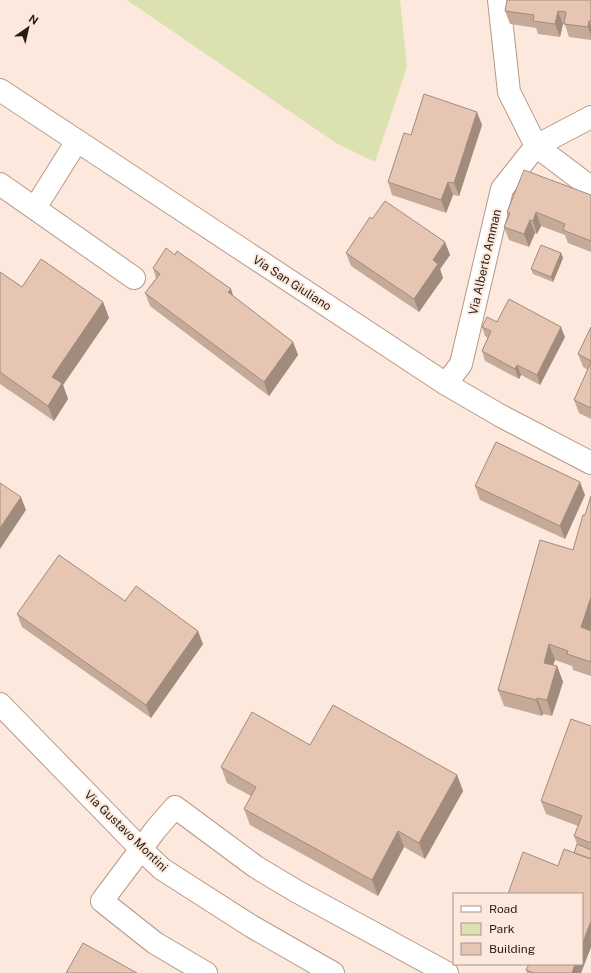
<svg xmlns="http://www.w3.org/2000/svg" width="591" height="973" font-family="'Public Sans',sans-serif">
  <style>
    .green { fill: #dbe2b0 }
    .lines { fill: none; stroke-linecap: round; stroke-linejoin: round }
    .minor-casing { stroke: #b79986; stroke-width: 24 }
    .major-casing { stroke: #b79986; stroke-width: 24 }
    .minor { stroke: #fff; stroke-width: 22 }
    .major { stroke: #fff; stroke-width: 22 }
    .wall { fill: #c6aa99 }
    .shaded-wall { fill: #a18b7d }
    .building { fill: #e6c6b2; stroke: #a18b7d }
    .labels { text-anchor: middle; dominant-baseline: central; stroke-width: 4; stroke-linejoin: round; paint-order: stroke }
    .street-label { font-size: 12px; fill: #271c15; stroke: #fce8dc }
  </style>
  <rect width="100%" height="100%" fill="#fce8dc"/>
  <path class="green" d="M127,0H400L407,67L375,162L336,143Z"/>
  <g class="lines">
    <defs>
      <path id="minor" d="M499,0L509,92L536,146L585,183L591,185
        M0,184L134,278
        M35,208L77,141
        M446,384L461,364L502,189L536,146L591,117
        M0,704L142,850L162,869L251,926L333,973
        M206,973L155,943L102,901L156,829L175,807L256,867L296,891L447,973"/>
      <path id="major" d="M0,90L446,384L501,416L591,463"/>
    </defs>
    <use href="#minor" class="minor-casing"/>
    <use href="#major" class="major-casing"/>
    <use href="#minor" class="minor"/>
    <use href="#major" class="major"/>
  </g>
  <path class="wall" d="M591,0V40L569,37L565,25L563,24L560,37L538,34L536,28L510,24L505,11Z
    M482,125L459,196L453,195L446,213L392,195L388,182L411,135Z
    M591,195V252L568,243L565,235L541,226L537,234L535,233L529,247L509,240L504,227L508,216L507,212Z
    M372,219L445,242L450,255L440,269L443,278L419,312L351,266L346,253Z
    M561,253L563,258L553,282L533,274L531,269Z
    M175,255L231,289L233,296L293,342L298,355L269,396L150,306L145,293L156,278L153,268Z
    M0,272L22,287L103,302L109,318L63,385L68,399L54,421L0,384Z
    M497,322L565,337L540,385L521,375L519,379L485,361L482,351L488,338L485,336L482,327Z
    M591,327V419L579,413L574,400L588,370L583,367L578,354Z
    M475,486L585,495L565,539L480,500Z
    M540,540L591,631V676L573,670L572,666L555,660L553,665L557,666L563,682L552,716L543,714L542,716L504,706L498,690Z
    M125,601L203,644L151,718L22,627L17,614Z
    M591,726V947L581,973H527L526,970L582,964L558,866L574,853L577,844L574,836L578,826L546,814L541,801Z
    M310,745L457,775L463,791L425,859L404,847L378,896L250,825L244,809L251,796L227,783L221,767Z"/>
  <path class="shaded-wall" d="M558,11L563,24L560,37L555,24Z
    M589,21L591,27V36L588,27Z
    M477,112L482,125L459,196L454,183Z
    M448,182L453,195L446,213L441,200Z
    M536,212L541,226L537,234L533,221Z
    M530,220L535,233L529,247L524,234Z
    M445,242L450,255L440,269L443,278L419,312L414,299L433,260Z
    M561,253L563,258L553,282L551,277Z
    M231,289L235,303L228,292Z
    M103,302L109,318L63,385L68,399L54,421L48,406L52,377Z
    M561,327L565,337L540,385L537,375Z
    M293,342L298,355L269,396L264,382Z
    M517,365L521,375L519,379L515,369Z
    M580,482L585,495L565,539L560,526Z
    M21,497L26,510L0,549V528Z
    M591,597V629L586,643L581,627Z
    M198,631L203,644L151,718L146,705Z
    M549,644L555,660L549,678L544,663Z
    M557,666L563,682L552,716L547,700Z
    M537,698L543,714L542,716L536,700Z
    M457,775L463,791L425,859L419,843Z
    M398,831L404,847L378,896L372,880Z
    M591,921V947L581,973H572L575,964H582V945Z"/>
  <path class="building" d="M507,0H591V21H589L588,27L564,24L566,12L558,11L555,24L533,21L534,15L505,11Z
    M424,94L477,112L454,183L448,182L441,200L388,182L404,133L411,135Z
    M524,170L591,195V241L563,230L565,224L536,212L533,221L530,220L524,234L504,227L510,213L507,212Z
    M385,201L445,242L433,260L438,264L414,299L346,253L370,217L372,219Z
    M541,245L561,253L551,277L531,269Z
    M166,248L175,255L177,251L231,289L228,292L293,342L264,382L145,293L160,274L153,268Z
    M41,259L103,302L52,377L62,383L48,406L0,372V272L22,287Z
    M509,299L561,327L537,375L517,365L515,369L482,351L491,331L482,327L487,317L497,322Z
    M591,327V361L578,354Z
    M591,362V408L574,400Z
    M496,442L580,482L560,526L475,486Z
    M0,483L21,497L0,528Z
    M591,496V597L581,627L591,631V662L567,654L568,651L549,644L544,663L557,666L547,700L537,698L536,700L498,690L540,540L573,550L583,515H585Z
    M59,555L125,601L136,586L198,631L146,705L17,614Z
    M333,705L457,775L419,843L398,831L372,880L244,809L256,787L221,767L252,712L310,745Z
    M571,719L591,726V843L574,836L582,816L541,801Z
    M577,844L591,850V859L574,853Z
    M564,849L591,859V921L582,945V894H508L523,852L558,866Z
    M83,943L137,973H66Z
    M529,964H575L572,973H534L526,970Z"/>
  <g class="labels">
    <g class="street-label">
      <text transform="translate(485 262) rotate(-77)">Via Alberto Amman</text>
      <text transform="translate(292 283) rotate(33)">Via San Giuliano</text>
      <text transform="translate(126 831) rotate(44)">Via Gustavo Montini</text>
    </g>
  </g>
  <rect x="453" y="893" width="130" height="72" fill="#fce8dc" stroke="#a7968c"/>
  <rect x="461" y="906" width="20" height="6" fill="#ffffff" stroke="#a7968c"/>
  <text x="489" y="913" font-size="12" fill="#271c15">Road</text>
  <rect x="461" y="923" width="20" height="12" fill="#dbe2b0" stroke="#a7968c"/>
  <text x="489" y="933" font-size="12" fill="#271c15">Park</text>
  <rect x="461" y="943" width="20" height="12" fill="#e6c6b2" stroke="#a7968c"/>
  <text x="489" y="953" font-size="12" fill="#271c15">Building</text>
  <g transform="translate(28 28) rotate(34)" stroke="#fce8dc" stroke-width="3" paint-order="stroke">
  <path d="M0-3L7 15L0 10L-7 15Z" fill="#271c15"/>
  <text y="-6" font-size="11" font-weight="bold" text-anchor="middle" fill="#271c15">N</text>
  </g>
</svg>
